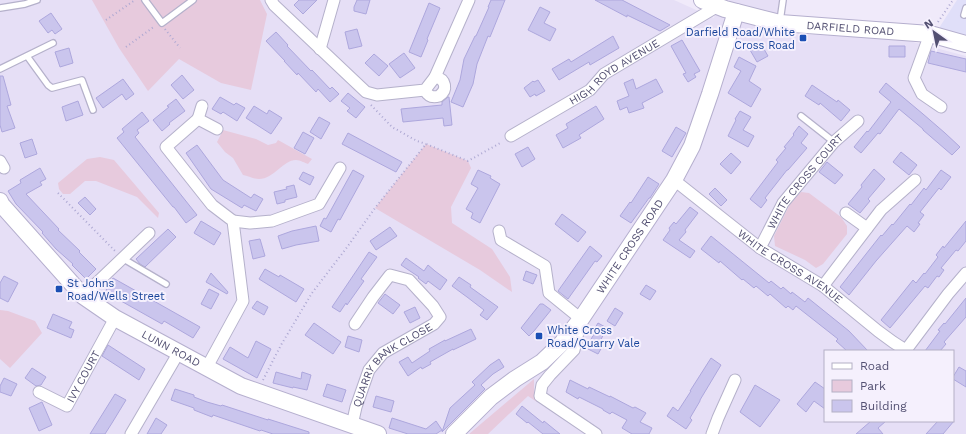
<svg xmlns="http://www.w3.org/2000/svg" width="966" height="434" font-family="'Work Sans',sans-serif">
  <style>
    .residential { fill: #e6dff6; fill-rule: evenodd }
    .commercial { fill: #e0dff9 }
    .green { fill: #e7cadd }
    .building { fill: #cac5ed; stroke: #ada7dd }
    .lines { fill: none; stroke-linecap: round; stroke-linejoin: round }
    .lane-casing { stroke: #b5b1cb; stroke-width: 8 }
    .street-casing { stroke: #b5b1cb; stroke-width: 13 }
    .secondary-casing { stroke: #b5afce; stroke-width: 18 }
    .path { stroke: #ada8d2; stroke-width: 2; stroke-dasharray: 1 3; stroke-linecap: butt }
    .lane { stroke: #fff; stroke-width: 5.5 }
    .street { stroke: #fff; stroke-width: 11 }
    .secondary { stroke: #fff; stroke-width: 16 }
    .transit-dot { fill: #1a4fb4; stroke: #f5f0fd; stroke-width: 1.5 }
    .labels { text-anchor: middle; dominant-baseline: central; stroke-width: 4; stroke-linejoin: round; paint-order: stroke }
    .street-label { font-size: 11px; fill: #535072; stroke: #f5f0fd }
    .transit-label { font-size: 11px; fill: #164399; stroke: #f5f0fd; text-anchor: start }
  </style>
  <rect width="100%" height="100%" fill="#f0eafa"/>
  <path class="residential" d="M0,0H674L714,18L718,0H787L780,34L894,37L966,56V434H0ZM825,351H953V421H825Z"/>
  <path class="commercial" d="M957,0H966V36L939,28Z"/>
  <path class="green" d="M92,0H260L267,14L251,90L221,83L179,59L148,91L119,48Z
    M223,130L256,139L268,145L276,143L278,140L312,159L308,164C305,163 300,160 296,160C283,160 274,179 259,179C254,179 248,176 243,175L233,158L225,152L217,142Z
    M426,144L468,161L471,168L451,207L452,223L492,249L510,277L512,292L480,270L375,208Z
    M100,157L114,160L159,213L158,218L137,197L96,181H85L70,194H63L59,189L58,183L87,159Z
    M801,192L809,193L841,217L847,226V234L823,264L816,268L805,260L775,246L774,236L790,204Z
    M0,310L8,311L35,321L42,333L10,368L0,359Z
    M534,379V394L537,402L528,396L488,434H469Z"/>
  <path class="building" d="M299,0H317L303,14L294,5Z
    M357,0H370L366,14L354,11V7Z
    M491,0H505L490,37L488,36L477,64L473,84L463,107L451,102L460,80L464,59L475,36H476L489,7H488Z
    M595,0H622L670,25L660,31L627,15V17Z
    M429,3L440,8L427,39L428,40L421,57L409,52Z
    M540,7L550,12L544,23L556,29L550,41L528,30Z
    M51,13L62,29L55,34L52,30L48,33L39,21Z
    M357,29L362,46L349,49L345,32Z
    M276,32L288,45L287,46L311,71L312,70L330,89L332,87L339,94L330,102L318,89L316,92L298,73L297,75L284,61H285L266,41Z
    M613,36L619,48L590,65L589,62L559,80L552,69L569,59L571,62Z
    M682,40L700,71L694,74L696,77L688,82L683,74L686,73L671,46Z
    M761,44L768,56L757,62L750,50Z
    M889,46H905V57H889Z
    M69,48L73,63L60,67L55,52Z
    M931,51L966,59V72L928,63Z
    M404,53L415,68L400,78L389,64Z
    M374,54L388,66L379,76L365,63Z
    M739,57L756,66L749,81L761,89L751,107L728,93L741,71L734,67Z
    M182,75L194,90L183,99L171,85Z
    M0,76H3L11,105L7,106L15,128L2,132L0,125Z
    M123,79L134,94L126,100L122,94L103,108L96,98Z
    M633,79L636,89L656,79L663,92L642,103L644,108L629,113L627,107L620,110L617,101L629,96L624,83Z
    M538,80L545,91L536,96L535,94L530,97L524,88L533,81L534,82Z
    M886,83L923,114L945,133L960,147L952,155L923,130V129L899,109L880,134L878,133L861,153L854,147L867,131L868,132L891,102L879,92Z
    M812,85L837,102L838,100L850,110L841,121L820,103L819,105L805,96Z
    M348,93L365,107L356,118L347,111L350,108L341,101Z
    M220,97L234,105L236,103L245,108L237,121L223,112L221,114L212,109Z
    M448,97H449L452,125L444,126L443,118L403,122L401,109L442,105V102Z
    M176,99L185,111L169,123L170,124L162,131L153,120L169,107L167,106Z
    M78,101L83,115L66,121L62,107Z
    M254,106L267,114L269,110L282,118L271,134L246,118Z
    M596,106L604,119L579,135L581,138L563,148L556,135L568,128L566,124Z
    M740,111L751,117L743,130L754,136L748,147L728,136L736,120L735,119Z
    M142,112L149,121L137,130L139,133L135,137L197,215L186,223L174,207H173L117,138L124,132L122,129Z
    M319,117L330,123L321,139L310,132Z
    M799,126L808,134L801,143L807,148L788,170H787L765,198L767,200L761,208L750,199L778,162L776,160L786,148L784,147L794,135L793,134Z
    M676,127L686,133L672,157L662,151Z
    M303,132L314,138L305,154L294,148Z
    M348,133L402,162L396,172L342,144Z
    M32,139L37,154L25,158L20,143Z
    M197,145L223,180L251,198L254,194L263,199L256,211L244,205L242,208L211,189L186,153Z
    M528,147L535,159L522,167L515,154Z
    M901,152L917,165L909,175L893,162Z
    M731,153L741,162L731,174L720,164Z
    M827,162L843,175L835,184L819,172Z
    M40,168L46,179L40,182L42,185L26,194L59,229L58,230L80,251L79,252L96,269L86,279L72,265L73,264L56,249L42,233L43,232L16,204L8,191L21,183L20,180Z
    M874,169L885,179L868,199L870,201L860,213L848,204L862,187L861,185Z
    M353,170L364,176L340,220L338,219L331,232L320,226L324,218L326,219Z
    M478,170L491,176L490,178L500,184L480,223L471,218L473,213L466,209L478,188L471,184Z
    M941,170L951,177L941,190L939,188L920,212L924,215L918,223L920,224L914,232L907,226L876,261L849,295L840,287L881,235L882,236L892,224L893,225L910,204L911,205L924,188L926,190Z
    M303,172L314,177L310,185L299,179Z
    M648,177L659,184L650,198H649L631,223L620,216L630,202L631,203Z
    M294,185L297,197L285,200V202L277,204L274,192L287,189L286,187Z
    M715,188L727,200L721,206L709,194Z
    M85,197L96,209L90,215L78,203Z
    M690,207L698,213L685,230L686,232L679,240L695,251L690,258L663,240L670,230L669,228L674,222L676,224Z
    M562,214L586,232L578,242L555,224Z
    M201,221L221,233L214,245L194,233Z
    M966,221V241L958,251L956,250L941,268L944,270L939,277L937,276L928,288L925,286L890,328L881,320L913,280L916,283L924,273L925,274L938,257L936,255L943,246L944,248Z
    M316,226L319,241L296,245L282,249L278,236L292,231Z
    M390,227L397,236L376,250L370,241Z
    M168,229L176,237L145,267L140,264L136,259Z
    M711,236L769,283L771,281L781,289L783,287L791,294L792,292L805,302L808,298L849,331L868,351H847L836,341L838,339L796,306L793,310L788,306L786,308L770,294L768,296L756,286L754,288L743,279L742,280L720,261L719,263L701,249Z
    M260,239L265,256L253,259L249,241Z
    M590,246L602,256L597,262L595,261L568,299L558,291Z
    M369,252L377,257L361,279L364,281L347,305L346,303L340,312L332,307Z
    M406,258L424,271L428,265L435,271L447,280L440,290L428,281L426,284L418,278L419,277L401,265Z
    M265,269L279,277L280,275L304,289L296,302L259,279Z
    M526,271L537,275L533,284L523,280Z
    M211,273L228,292L227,294L206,282Z
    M4,276L18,283L8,302L0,298V283Z
    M459,277L471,285L470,287L498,307L487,320L480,315L484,310L467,297L452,286Z
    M113,278L200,327L193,338L164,321L162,324L105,292Z
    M646,285L656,291L650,300L640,294Z
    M209,289L219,294L211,309L201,304Z
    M385,294L400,305L393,314L378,303Z
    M966,298V317L944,342L946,344L940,351H925L940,331L938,330L944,323L945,324Z
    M257,301L268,307L264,315L252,308Z
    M540,304H543L551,310L534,331L529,336L521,328Z
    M415,307L420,318L410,323L404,312Z
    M615,308L623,313L615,326L607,321Z
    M53,314L72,322L69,328L74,330L71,338L47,328Z
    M314,323L341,342L333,354L305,335Z
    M598,323L607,328L598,345L602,347L598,354L586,348L594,334L592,333Z
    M471,329L476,339L453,350V349L430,362L431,364L422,369L421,367L408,376L399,362L408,357L412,363L430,351L429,349L445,340V341Z
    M348,336L362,340L359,352L345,347Z
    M256,341L271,349L257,378L223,359L230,347L248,358Z
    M108,345L145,369L139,380L102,356Z
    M711,358L721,365L700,400V401L690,418L692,420L686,429L667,416L673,407L678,411L691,391H690Z
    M499,359L504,367L493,374L481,385L485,389L442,432L450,408L475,385L472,382L490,365Z
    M959,367L966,371V387L953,379V377Z
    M32,368L46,377L41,385L36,386L25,378Z
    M276,372L301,379L302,372L311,375L307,390L293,387V388L273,383Z
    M4,378L17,384L11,396L0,392V386Z
    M570,380L588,389L589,387L610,397V396L633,408L635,407L646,413L640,422L652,428L649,434H632L622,428L627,420L612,412L610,414L603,410V409L579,397L578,399L566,392Z
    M815,382L825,389V409L814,401L806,412L797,404Z
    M327,384L346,390L342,402L323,396Z
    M755,385L780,400L760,427L740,412Z
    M175,389L194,395V397L207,402L221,406L222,405L268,420V419L309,432V434H273L261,430L260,431L213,415L212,417L194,410V408L171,400Z
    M115,394L126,400L112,423L105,434H90Z
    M376,396L394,401L391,412L373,407Z
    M42,402L52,425L39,431L29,408Z
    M522,406L543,423L544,421L560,434H543L528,422L527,423L516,414Z
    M156,418L167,425L161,434H147Z
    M392,418L426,429L436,421L442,430L436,434H408L389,428Z
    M871,421H886L878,428L883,434H856Z
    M938,421H954L943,434H926Z"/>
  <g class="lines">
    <defs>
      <path id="lane" d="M145,0L162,23L193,0
        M0,8L25,4L37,0
        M964,15L966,8
        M780,21L783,0
        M27,56L48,85L52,88L82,80L93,110
        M0,69L53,43
        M801,116L834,142
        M122,258L166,284"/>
      <g id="street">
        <path d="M271,0L274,5L366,92L377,95L425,90L435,77L469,0"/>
        <path d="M930,34L914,78L922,94L941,107"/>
        <path d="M320,49L334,0"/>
        <path d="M425,90C428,96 432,98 439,96C448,90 446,79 435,77"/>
        <path d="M198,119L202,106"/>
        <path id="s1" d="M511,136L590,90L604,74L718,6"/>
        <path d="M0,161L4,168"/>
        <path id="s2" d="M674,180L760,248L823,286L878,331L893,342L907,351"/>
        <path d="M846,213L867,228"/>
        <path d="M233,221L250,223L272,221L319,204L340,168"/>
        <path d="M499,231L501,240L545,266L549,293L581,319L574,350L550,375L542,385L540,396L596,434"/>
        <path id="s3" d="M760,248L783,203L834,142L858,121"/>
        <path d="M823,286L881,210L915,180"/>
        <path d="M83,296L149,233"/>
        <path d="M906,350L948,294L966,273"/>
        <path d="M207,367L243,301L233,221L212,205L166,147L198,119L217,129"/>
        <path id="s4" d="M39,392L67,406L115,318"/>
        <path id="s5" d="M352,425L356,407L369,370L383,353L434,324L440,317L433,306L409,280L390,275L373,297L355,324"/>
        <path d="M131,434L179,352"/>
        <path d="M712,434L718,418L735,380"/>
      </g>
      <g id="secondary">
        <path id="s6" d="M702,0L725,9L780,23L930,34L966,44"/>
        <path id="s7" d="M0,201L1,204L83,296L115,318L241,386L378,434"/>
        <path id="s8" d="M454,434L491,397L515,379L542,362L562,343L581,319L674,180L692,146L710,94L736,12"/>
      </g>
    </defs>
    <use href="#lane" class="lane-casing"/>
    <use href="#street" class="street-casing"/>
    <use href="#secondary" class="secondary-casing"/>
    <path class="path" d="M106,20L135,0
      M938,22L953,0
      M165,29L180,48
      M126,47L155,26
      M371,105L392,127L417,141L426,144
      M58,193L116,252
      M263,380L281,345L312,293L348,246L375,208L426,144L468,161L502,142"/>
    <use href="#lane" class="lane"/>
    <use href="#street" class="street"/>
    <use href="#secondary" class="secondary"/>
  </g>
  <g class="transit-dot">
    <rect x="799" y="34" width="8" height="8" rx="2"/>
    <rect x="55" y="285" width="8" height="8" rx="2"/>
    <rect x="535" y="332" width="8" height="8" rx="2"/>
  </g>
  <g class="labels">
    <g class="street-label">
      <text stroke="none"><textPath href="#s6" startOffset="152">DARFIELD ROAD</textPath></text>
      <text stroke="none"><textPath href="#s1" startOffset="122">HIGH ROYD AVENUE</textPath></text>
      <text stroke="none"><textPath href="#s3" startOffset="81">WHITE CROSS COURT</textPath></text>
      <text stroke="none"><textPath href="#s8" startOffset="260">WHITE CROSS ROAD</textPath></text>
      <text stroke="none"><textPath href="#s2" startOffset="145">WHITE CROSS AVENUE</textPath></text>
      <text stroke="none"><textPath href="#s7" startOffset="229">LUNN ROAD</textPath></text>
      <text stroke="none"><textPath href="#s5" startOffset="77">QUARRY BANK CLOSE</textPath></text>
      <text stroke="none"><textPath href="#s4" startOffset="65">IVY COURT</textPath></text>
    </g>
    <g class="transit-label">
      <text x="795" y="32" text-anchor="end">Darfield Road/White<tspan x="795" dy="13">Cross Road</tspan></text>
      <text x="67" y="283">St Johns<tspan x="67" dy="13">Road/Wells Street</tspan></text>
      <text x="547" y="330">White Cross<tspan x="547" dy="13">Road/Quarry Vale</tspan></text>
    </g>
  </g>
  <rect x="824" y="350" width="130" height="72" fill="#f5f0fd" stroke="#b4b0c5"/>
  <rect x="832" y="363" width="20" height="6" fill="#ffffff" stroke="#b4b0c5"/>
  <text x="860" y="370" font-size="12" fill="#535072">Road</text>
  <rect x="832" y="380" width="20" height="12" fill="#e7cadd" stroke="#b4b0c5"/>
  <text x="860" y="390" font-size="12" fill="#535072">Park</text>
  <rect x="832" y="400" width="20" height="12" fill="#cac5ed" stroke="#b4b0c5"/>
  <text x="860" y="410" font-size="12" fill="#535072">Building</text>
  <g transform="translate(934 32) rotate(327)" stroke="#f5f0fd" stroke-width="3" paint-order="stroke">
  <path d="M0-3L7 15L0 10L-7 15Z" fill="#535072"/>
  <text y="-6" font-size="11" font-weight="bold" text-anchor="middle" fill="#535072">N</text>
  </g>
</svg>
